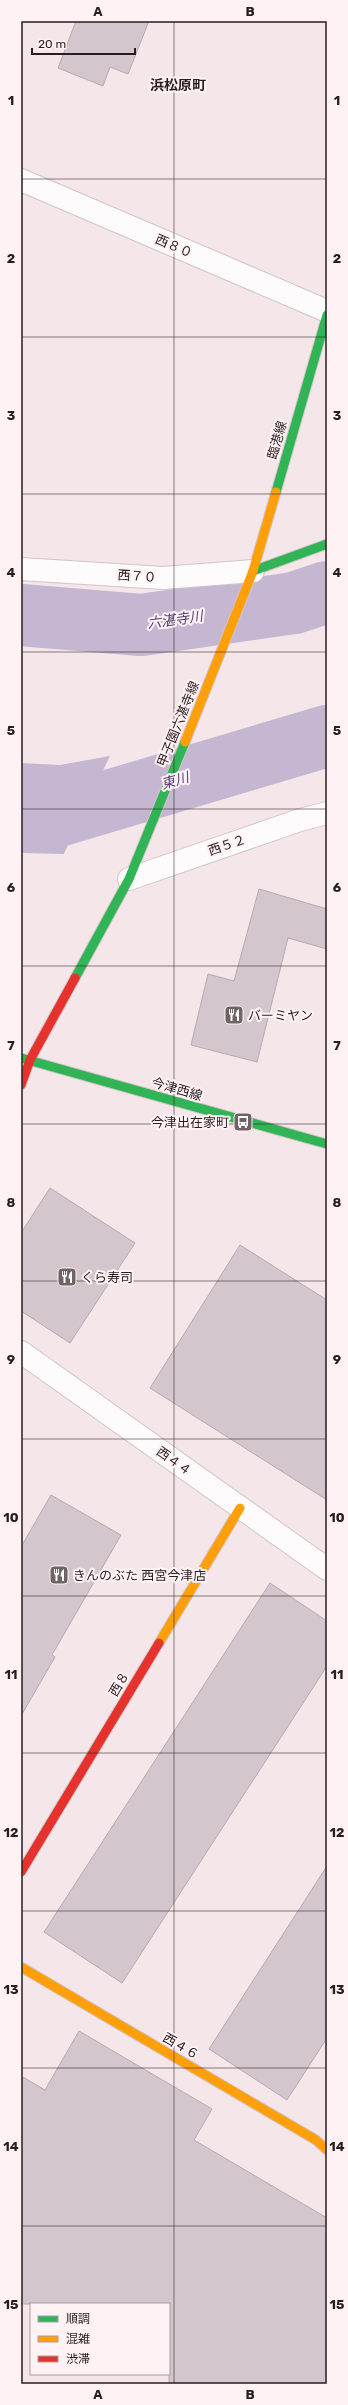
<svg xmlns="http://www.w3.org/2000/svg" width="348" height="2405" font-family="Rubik,'Noto Sans JP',sans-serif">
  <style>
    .water { fill: #c5b7d1 }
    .pier { fill: #f5e6ea }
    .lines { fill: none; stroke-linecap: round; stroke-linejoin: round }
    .river { stroke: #c5b7d1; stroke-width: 62 }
    .building { fill: #d3c7cd; stroke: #b6abb0 }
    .street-casing { stroke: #d1c5c8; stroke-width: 24 }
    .fast-casing { stroke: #d1c5c8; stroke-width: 11 }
    .slow-casing { stroke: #d1c5c8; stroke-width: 11 }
    .jam-casing { stroke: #d1c5c8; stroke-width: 11 }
    .street { stroke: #fefbfc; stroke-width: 22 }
    .fast { stroke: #30b455; stroke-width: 9 }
    .slow { stroke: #ff9f0a; stroke-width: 9 }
    .jam { stroke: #e5322d; stroke-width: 9 }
    .grid { fill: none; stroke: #281d1f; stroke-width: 1; stroke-opacity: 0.55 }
    .labels { text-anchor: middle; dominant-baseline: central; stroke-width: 4; stroke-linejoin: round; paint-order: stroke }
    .street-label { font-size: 13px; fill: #281d1f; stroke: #fff2f5 }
    .poi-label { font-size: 13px; fill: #281d1f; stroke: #fff2f5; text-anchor: start }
    .neighbourhood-label { font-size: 14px; font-weight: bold; fill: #281d1f; stroke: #fff2f5 }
    .water-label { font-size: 14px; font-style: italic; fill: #523e6f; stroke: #fff2f5 }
    .neatline { fill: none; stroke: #281d1f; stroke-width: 1.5 }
    .grid-label { font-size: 13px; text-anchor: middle; font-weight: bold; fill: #281d1f }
  </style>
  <rect width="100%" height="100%" fill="#f5e6ea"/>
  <path class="water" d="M110,756L64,854L21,853V763L60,765Z"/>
  <path class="pier" d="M111,754L112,757L66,855L63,856Z"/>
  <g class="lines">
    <path class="river" d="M21,615L141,625L294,603L327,592
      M21,817L48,819L327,736"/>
  </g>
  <path class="building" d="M76,21H149L128,74L110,67L103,86L58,68Z
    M259,889L327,909V949L288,938L257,1062L191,1045L208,974L234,981Z
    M50,1188L135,1243L70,1343L21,1311V1233Z
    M240,1245L327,1300V1500L150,1388Z
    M51,1495L121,1535L52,1655L55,1657L21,1716V1547Z
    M270,1583L327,1621V1666L122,1983L44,1932Z
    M327,1866V2038L287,2100L209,2049Z
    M79,2031L212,2109L194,2140L327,2218V2384H169V2304H21V2076L45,2090Z"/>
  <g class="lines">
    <defs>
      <path id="street" d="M21,180L327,311
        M21,569L163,578L253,571
        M129,879L300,820L327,813
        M21,1352L327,1569"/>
      <path id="fast" d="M276,492L327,315
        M253,571L327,544
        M75,978L129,879L185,742
        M21,1058L327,1144"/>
      <path id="slow" d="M185,742L253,571L276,492
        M159,1643L240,1508
        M21,1967L316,2140L327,2150"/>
      <path id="jam" d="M21,1085L30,1060L75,978
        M21,1872L159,1643"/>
    </defs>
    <use href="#street" class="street-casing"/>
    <use href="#fast" class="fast-casing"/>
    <use href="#slow" class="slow-casing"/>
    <use href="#jam" class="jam-casing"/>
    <use href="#street" class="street"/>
    <use href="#fast" class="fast"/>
    <use href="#slow" class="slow"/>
    <use href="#jam" class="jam"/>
  </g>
  <path class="grid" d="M174,21V2384M21,179H327M21,337H327M21,494H327M21,652H327M21,809H327M21,966H327M21,1124H327M21,1281H327M21,1439H327M21,1596H327M21,1753H327M21,1911H327M21,2068H327M21,2226H327"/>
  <defs>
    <symbol id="restaurant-square" viewBox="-11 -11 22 22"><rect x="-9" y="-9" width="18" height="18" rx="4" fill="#706366" stroke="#fff2f5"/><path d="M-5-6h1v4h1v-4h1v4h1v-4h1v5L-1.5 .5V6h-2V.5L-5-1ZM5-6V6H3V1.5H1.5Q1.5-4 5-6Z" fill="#fff"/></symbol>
    <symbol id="bus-square" viewBox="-11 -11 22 22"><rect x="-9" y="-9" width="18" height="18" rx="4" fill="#706366" stroke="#fff2f5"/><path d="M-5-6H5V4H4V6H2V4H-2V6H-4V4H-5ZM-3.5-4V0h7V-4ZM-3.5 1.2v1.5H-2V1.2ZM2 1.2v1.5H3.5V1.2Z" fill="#fff"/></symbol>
  </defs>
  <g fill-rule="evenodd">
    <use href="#restaurant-square" x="223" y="1004" width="22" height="22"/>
    <use href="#bus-square" x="232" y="1111" width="22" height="22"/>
    <use href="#restaurant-square" x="56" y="1266" width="22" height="22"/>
    <use href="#restaurant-square" x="48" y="1564" width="22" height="22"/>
  </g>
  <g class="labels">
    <g class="street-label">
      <text transform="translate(174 246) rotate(23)">西８０</text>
      <text transform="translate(277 440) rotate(-74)">臨港線</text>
      <text transform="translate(137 576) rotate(4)">西７０</text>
      <text transform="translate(178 724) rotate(-68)">甲子園六湛寺線</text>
      <text transform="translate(227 845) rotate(-19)">西５２</text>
      <text transform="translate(177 1089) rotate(16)">今津西線</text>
      <text transform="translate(174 1461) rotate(35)">西４４</text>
      <text transform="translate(119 1684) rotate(-59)">西８</text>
      <text transform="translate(181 2046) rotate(30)">西４６</text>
    </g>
    <g class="poi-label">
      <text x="248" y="1015">バーミヤン</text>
      <text x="229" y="1122" text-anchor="end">今津出在家町</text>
      <text x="81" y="1277">くら寿司</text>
      <text x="73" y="1575">きんのぶた 西宮今津店</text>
    </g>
    <g class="neighbourhood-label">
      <text x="178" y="85">浜松原町</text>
    </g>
    <g class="water-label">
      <text transform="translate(175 620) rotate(-8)">六湛寺川</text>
      <text transform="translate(175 781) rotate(-16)">東川</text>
    </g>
  </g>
  <rect width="348" height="2405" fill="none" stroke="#fff2f5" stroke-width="44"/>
  <rect x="30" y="2303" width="140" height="72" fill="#fff2f5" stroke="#a99d9f"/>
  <rect x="38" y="2316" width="20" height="6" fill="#30b455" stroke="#a99d9f"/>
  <text x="66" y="2323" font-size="12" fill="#281d1f">順調</text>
  <rect x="38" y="2336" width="20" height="6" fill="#ff9f0a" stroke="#a99d9f"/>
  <text x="66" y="2343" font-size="12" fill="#281d1f">混雑</text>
  <rect x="38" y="2356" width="20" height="6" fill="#e5322d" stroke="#a99d9f"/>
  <text x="66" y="2363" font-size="12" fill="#281d1f">渋滞</text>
  <path d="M32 48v6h103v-6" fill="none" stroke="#281d1f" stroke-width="2"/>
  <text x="38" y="48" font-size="12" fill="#281d1f" stroke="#fff2f5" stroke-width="3" paint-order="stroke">20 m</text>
  <rect x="22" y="22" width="304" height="2361" class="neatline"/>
  <g class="grid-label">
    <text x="98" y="16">A</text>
    <text x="250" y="16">B</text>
    <text x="11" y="105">1</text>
    <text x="337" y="105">1</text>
    <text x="11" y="263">2</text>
    <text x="337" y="263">2</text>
    <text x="11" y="420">3</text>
    <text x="337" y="420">3</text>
    <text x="11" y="577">4</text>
    <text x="337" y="577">4</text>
    <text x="11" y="735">5</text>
    <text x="337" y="735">5</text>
    <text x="11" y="892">6</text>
    <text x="337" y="892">6</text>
    <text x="11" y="1050">7</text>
    <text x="337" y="1050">7</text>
    <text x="11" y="1207">8</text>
    <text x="337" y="1207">8</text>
    <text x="11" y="1364">9</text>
    <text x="337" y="1364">9</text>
    <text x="11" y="1522">10</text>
    <text x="337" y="1522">10</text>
    <text x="11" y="1679">11</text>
    <text x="337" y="1679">11</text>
    <text x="11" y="1837">12</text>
    <text x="337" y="1837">12</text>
    <text x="11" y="1994">13</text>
    <text x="337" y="1994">13</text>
    <text x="11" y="2151">14</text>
    <text x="337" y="2151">14</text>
    <text x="11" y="2309">15</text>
    <text x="337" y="2309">15</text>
    <text x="98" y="2399">A</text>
    <text x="250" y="2399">B</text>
  </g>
</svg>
